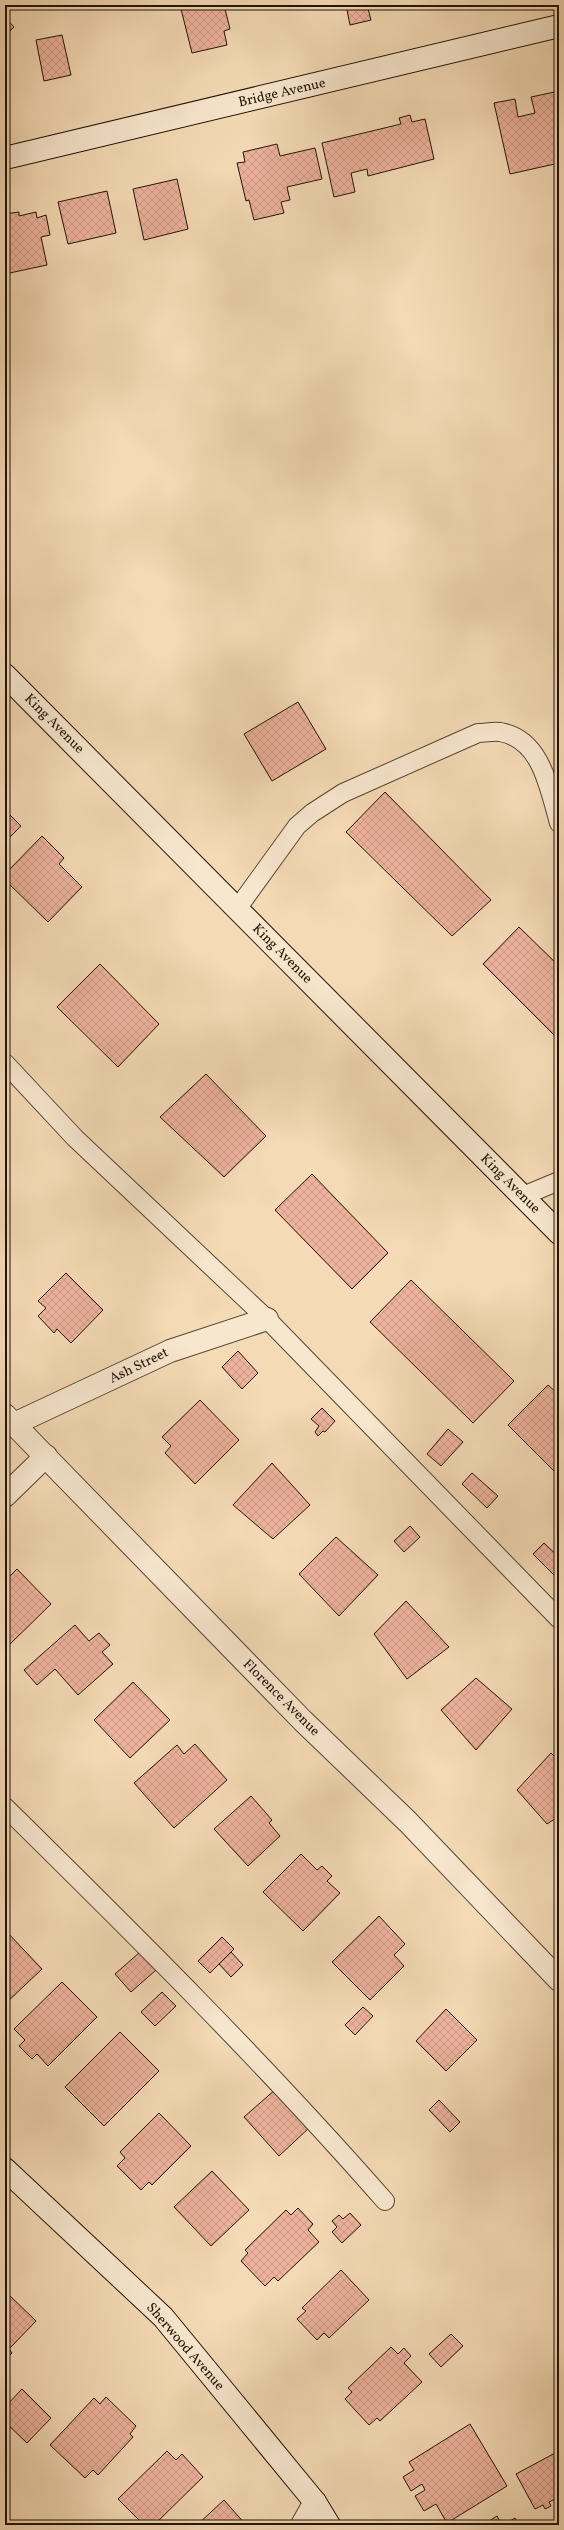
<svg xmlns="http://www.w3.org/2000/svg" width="564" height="2530" font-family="Vollkorn,serif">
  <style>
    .building { fill: url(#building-cross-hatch); stroke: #201305 }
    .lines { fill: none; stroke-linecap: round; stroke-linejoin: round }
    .lane-casing { stroke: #554531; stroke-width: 20 }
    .street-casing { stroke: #554531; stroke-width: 24 }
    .secondary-casing { stroke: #201305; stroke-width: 24 }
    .lane { stroke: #f8e7cf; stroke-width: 18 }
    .street { stroke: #f8e7cf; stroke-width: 22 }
    .secondary { stroke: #f8e7cf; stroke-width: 22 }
    .labels { text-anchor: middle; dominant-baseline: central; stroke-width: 3.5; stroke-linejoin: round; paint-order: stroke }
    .street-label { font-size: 14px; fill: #201305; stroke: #f8e7cf }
  </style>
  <defs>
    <pattern id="building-cross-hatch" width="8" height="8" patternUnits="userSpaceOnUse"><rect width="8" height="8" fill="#eeb39e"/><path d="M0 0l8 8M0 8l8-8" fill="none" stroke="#cc9987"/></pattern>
  </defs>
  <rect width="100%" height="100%" fill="#f4dab5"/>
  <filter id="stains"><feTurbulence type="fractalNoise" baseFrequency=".005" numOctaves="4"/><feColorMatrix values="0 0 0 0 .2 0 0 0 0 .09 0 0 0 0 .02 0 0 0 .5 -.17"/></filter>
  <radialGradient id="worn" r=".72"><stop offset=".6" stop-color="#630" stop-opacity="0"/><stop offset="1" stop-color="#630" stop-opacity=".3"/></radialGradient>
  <path class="building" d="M180,5H224L230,29L224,31L227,45L192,53Z
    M294,5H309L295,9Z
    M346,5H367L371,20L350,25Z
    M5,17L14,27L5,36Z
    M62,35L71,75L44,81L36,40Z
    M559,91V163L510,174L494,103L515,99L518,117L535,113L531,97Z
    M410,115L412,122L425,119L434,159L368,176L367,169L351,173L355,192L334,197L322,143L401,124L399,118Z
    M277,144L280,156L315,148L322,179L287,187L290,200L281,202L284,213L254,220L249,200L246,201L237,163L245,162L243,152Z
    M177,179L188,229L144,240L133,189Z
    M107,191L116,233L68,244L58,202Z
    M19,212V216L36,212L37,218L46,215L50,235L41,237L47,265L5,274V214Z
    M298,702L326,749L272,781L244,734Z
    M385,792L491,900L452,936L346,832Z
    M5,810L21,826L5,842Z
    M42,836L64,858L59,864L82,887L48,922L5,880V874Z
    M519,927L559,966V1040L483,964Z
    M100,964L159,1024L118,1067L57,1007Z
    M206,1074L266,1136L224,1177L160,1117Z
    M312,1174L388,1253L352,1289L275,1210Z
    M66,1273L103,1310L71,1343L57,1329L54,1333L38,1316L46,1308L38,1301Z
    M411,1280L514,1381L473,1423L370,1322Z
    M238,1351L258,1373L242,1389L222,1367Z
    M548,1385L559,1395V1476L508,1425Z
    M200,1400L239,1440L195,1484L165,1453L171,1446L162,1437Z
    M322,1408L335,1421L325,1432L323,1431L318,1436L315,1432L319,1426L311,1419Z
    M448,1429L463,1442L441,1466L427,1454Z
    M272,1463L310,1505L273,1539L233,1505Z
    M472,1473L498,1496L487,1508L462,1484Z
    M410,1526L420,1537L404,1552L394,1541Z
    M336,1537L378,1575L339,1616L299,1574Z
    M544,1543L559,1557V1580L533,1554Z
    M17,1569L51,1604L5,1649V1581Z
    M406,1601L449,1647L407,1679L374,1634Z
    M75,1625L89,1641L99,1633L110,1645L102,1652L113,1664L78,1695L55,1669L37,1685L24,1670Z
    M476,1678L512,1709L476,1750L441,1710Z
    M133,1682L170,1720L130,1758L94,1720Z
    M195,1744L227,1780L174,1828L134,1783L177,1745L184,1754Z
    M551,1753L559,1761V1816L547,1824L517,1790Z
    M251,1796L272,1820L269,1823L280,1836L248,1866L214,1829Z
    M301,1854L317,1870L322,1866L332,1876L327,1881L340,1893L303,1931L263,1892Z
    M379,1916L405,1944L394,1955L404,1966L370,2000L332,1962Z
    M5,1930L42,1969L5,2004Z
    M222,1937L234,1949L210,1973L198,1961Z
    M140,1952L156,1970L131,1992L115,1974Z
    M231,1952L243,1965L231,1977L219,1964Z
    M62,1982L97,2017L48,2066L37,2054L32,2059L19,2046L25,2040L14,2029Z
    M162,1992L176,2006L155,2026L141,2012Z
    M363,2007L373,2016L355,2035L345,2025Z
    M446,2009L477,2040L446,2071L416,2041Z
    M120,2032L159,2071L104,2126L65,2087Z
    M276,2089L310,2127L279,2156L244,2117Z
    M439,2100L460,2122L450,2132L429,2110Z
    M159,2113L191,2146L152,2185L149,2182L141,2190L117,2166L125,2158L120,2152Z
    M212,2171L249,2210L211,2246L174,2207Z
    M298,2208L313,2224L308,2230L319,2242L278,2281L274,2277L265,2286L241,2261L248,2253L245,2250L286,2210L291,2215Z
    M350,2213L361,2225L342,2243L332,2232L337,2227L332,2221L339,2215L343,2219Z
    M341,2270L369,2300L329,2338L324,2333L317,2340L297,2319L306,2311L302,2308Z
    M6,2292L36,2321L9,2349L12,2353L5,2360Z
    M451,2334L463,2346L441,2367L429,2354Z
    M391,2347L398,2354L404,2348L411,2356L404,2363L422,2382L380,2421L377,2418L369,2425L345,2399L352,2392L348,2388Z
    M22,2389L51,2418L27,2443L5,2422V2407Z
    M106,2397L136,2426L130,2434L133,2437L98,2475L93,2470L85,2478L50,2445L94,2398L100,2404Z
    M470,2424L507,2486L447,2523L436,2504L424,2511L415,2496L425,2490L422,2484L411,2491L403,2477L414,2470L409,2462Z
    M167,2451L176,2460L182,2454L203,2477L154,2525H144L118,2499Z
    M557,2452L559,2497L549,2502L551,2506L545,2509L543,2505L535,2509L516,2474Z
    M224,2500L246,2525H197Z
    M497,2516L502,2525H483Z
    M515,2518L519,2525H504Z"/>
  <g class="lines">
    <defs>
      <path id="lane" d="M237,909L297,826L312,813L343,793L478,733C485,733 493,731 500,732C542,739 549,789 559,823
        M5,1063L75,1138L267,1319L559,1619
        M523,1196L559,1181
        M5,1807C135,1935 265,2064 385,2201"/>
      <path id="street" d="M5,1415L303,1721L408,1822L559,1980
        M14,1424L170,1351L267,1319
        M5,1496L46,1456
        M302,2525L315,2502"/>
      <path id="secondary" d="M5,158L559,26
        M5,675L559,1233
        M5,2169L163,2317L315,2502L329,2525"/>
    </defs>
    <use href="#lane" class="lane-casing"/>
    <use href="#street" class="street-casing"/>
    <use href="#secondary" class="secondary-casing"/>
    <use href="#lane" class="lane"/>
    <use href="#street" class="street"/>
    <use href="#secondary" class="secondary"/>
  </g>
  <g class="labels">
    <g class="street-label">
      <text transform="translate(282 93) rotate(-13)">Bridge Avenue</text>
      <text transform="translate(54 724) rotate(45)">King Avenue</text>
      <text transform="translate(282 954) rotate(45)">King Avenue</text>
      <text transform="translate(510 1184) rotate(45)">King Avenue</text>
      <text transform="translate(139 1366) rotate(-26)">Ash Street</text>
      <text transform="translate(281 1698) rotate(45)">Florence Avenue</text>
      <text transform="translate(185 2347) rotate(49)">Sherwood Avenue</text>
    </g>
  </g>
  <rect width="564" height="2530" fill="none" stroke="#f4dab5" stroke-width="20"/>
  <rect x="6" y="6" width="552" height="2518" fill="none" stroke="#201305" stroke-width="2"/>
  <rect x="10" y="10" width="544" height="2510" fill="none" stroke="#201305"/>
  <rect width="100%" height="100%" filter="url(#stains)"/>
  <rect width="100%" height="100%" fill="url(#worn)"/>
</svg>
